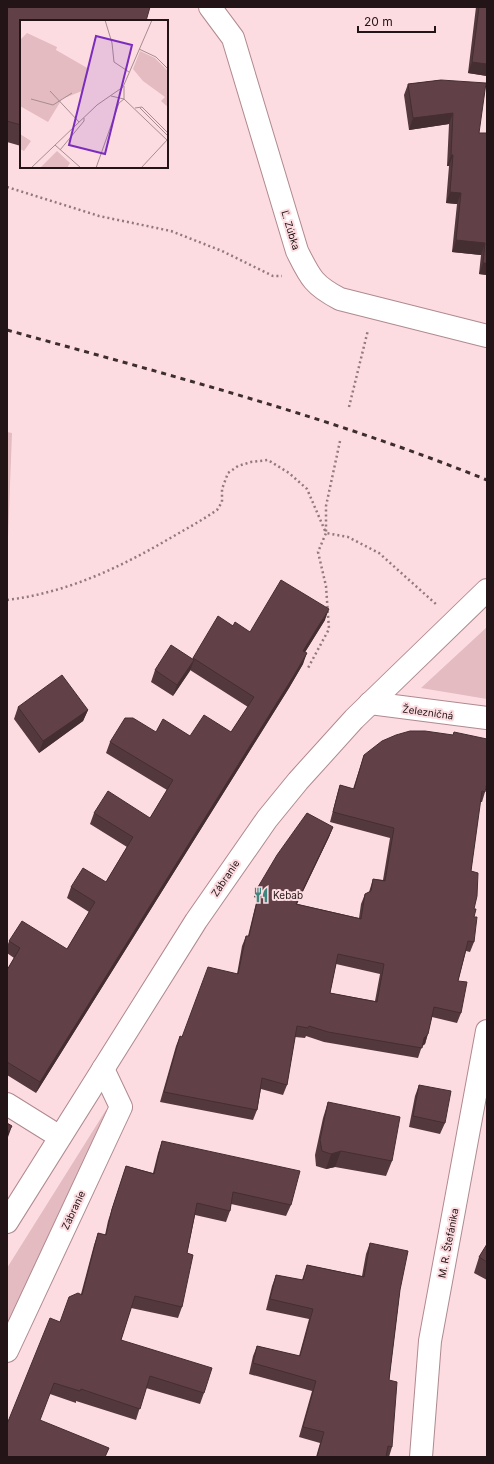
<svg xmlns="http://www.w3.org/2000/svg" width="494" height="1464" font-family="Inter,sans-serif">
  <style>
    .green { fill: #e3bbc1 }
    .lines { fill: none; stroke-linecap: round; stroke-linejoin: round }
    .minor-casing { stroke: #af8a90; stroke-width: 24 }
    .major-casing { stroke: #af8a90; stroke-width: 24 }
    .path { stroke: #91797d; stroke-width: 2.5; stroke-dasharray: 2 3; stroke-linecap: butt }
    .minor { stroke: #fff; stroke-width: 22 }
    .major { stroke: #fff; stroke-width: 22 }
    .rail { stroke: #3d2d2f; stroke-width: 3; stroke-dasharray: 5 5; stroke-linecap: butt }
    .wall { fill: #53383d; fill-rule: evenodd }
    .shaded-wall { fill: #442e32 }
    .building { fill: #614147; stroke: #442e32; fill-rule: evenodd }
    .labels { text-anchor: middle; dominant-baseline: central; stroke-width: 4; stroke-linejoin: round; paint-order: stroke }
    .street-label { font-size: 10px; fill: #231517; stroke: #fddce1 }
    .poi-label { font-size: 10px; fill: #231517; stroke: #fddce1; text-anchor: start }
    .inset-road { fill: none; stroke: #a68c90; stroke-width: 1 }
    .view { fill: #7b2cbf; fill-opacity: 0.15; stroke: #7b2cbf; stroke-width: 2 }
    .inset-edge { fill: none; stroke: #231517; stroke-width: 2 }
  </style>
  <rect width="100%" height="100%" fill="#fddce1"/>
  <path class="green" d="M7,432L12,433L7,564Z
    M487,627V699L421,688Z
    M106,1110L111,1112L7,1331V1268Z"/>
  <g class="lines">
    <defs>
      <path id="minor" d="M210,7L233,38L297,251C310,277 313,285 340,299L487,336
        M370,703L487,718
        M7,1104L60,1137
        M7,1351L121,1107L103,1069
        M421,1457L430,1341L487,1031"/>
      <path id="major" d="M7,1222L196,921L267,819L298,781L354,719L487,590"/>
    </defs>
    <use href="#minor" class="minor-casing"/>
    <use href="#major" class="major-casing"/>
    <path class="path" d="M7,187L99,216L171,231L222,251L273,276H282
      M349,407L368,330
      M340,441L326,506V533L348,537L379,553L437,605
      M7,600C65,593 117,569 167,540C184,530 201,521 217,510L222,502V489L228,473L238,466L251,462L268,460L289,473L307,489L326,533L318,552L326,586L329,629L308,668"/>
    <use href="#minor" class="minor"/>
    <use href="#major" class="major"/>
    <path class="rail" d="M7,330C169,375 331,417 487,480"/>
  </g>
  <path class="wall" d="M7,7L21,21V146L7,142Z
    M476,7H487V76L468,73Z
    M441,80L479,133H487V275L479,274L481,255L452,252L457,204L446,203L449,166H447L449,124L409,130L404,95L408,84Z
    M325,620L305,652L303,664L289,688L36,1093L7,1075V970L14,958L7,953V947L9,941L67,949L89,912L67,898L71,887L106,882L127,847L90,824L94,813L150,818L167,790L106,753L110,742L156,732L190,736L231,732L248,707L190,670L173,696L151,682L155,670L192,659L193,658L233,626L250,632Z
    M18,707L88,710L83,721L39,753L14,719Z
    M364,755L485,792L482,802H480L471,871L474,917V942L470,952L466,951L458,981L461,1013L457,1023L432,1017L425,1044L422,1046L418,1058L324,1042L306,1036L305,1038L295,1037L287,1085L283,1095L261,1089L257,1110L253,1120L160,1102L176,1046L180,1036L182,1037L237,974L242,946L246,936H248L257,899L254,897L258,887L333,827L329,837L297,904L359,918L361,904L365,894L369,892L373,879L383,880L390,838L330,822L337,795L340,785L353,789ZM336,964L380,974L375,1001L330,993Z
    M419,1085L445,1123L440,1134L409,1127L415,1096Z
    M328,1102L392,1161L386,1176L335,1167L326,1169L316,1166L315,1155L323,1118Z
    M162,1141L291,1205L286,1216L231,1204L230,1211L226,1222L195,1215L187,1253L182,1307L178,1318L131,1308L121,1340L204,1393L200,1404L146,1388L136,1420L76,1401V1403L50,1394L7,1457L60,1322L81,1294L94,1245L98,1233L105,1235L108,1221L126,1166L153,1173L158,1153Z
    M370,1243L400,1290L389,1380L392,1447L389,1457H316L320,1443L299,1437L312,1391L249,1374L253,1356L257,1346L299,1356L309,1319L266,1310L272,1286L276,1275L302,1280L307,1265L362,1276L366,1254Z
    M487,1244V1280L474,1273L479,1257Z"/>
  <path class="shaded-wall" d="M472,62L487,64V76L468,73Z
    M453,113L449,124L409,130L413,118Z
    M451,155H453L449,166H447Z
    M450,192L461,193L457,204L446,203Z
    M456,240L485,243L481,255L452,252Z
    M483,263H487V275L479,274Z
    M329,609L325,620L299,662L303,651Z
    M307,653L303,664L289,688L36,1093L40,1082Z
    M194,660L190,671L173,696L177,685Z
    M88,710L83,721L39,753L43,741Z
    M333,827L329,837L292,914L296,904Z
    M428,1034L425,1044L420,1048L424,1038Z
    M12,1126L8,1137L7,1138V1134Z
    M341,1151L335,1167L326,1169L331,1154Z"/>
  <path class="building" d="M7,7H150L146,21H21V125L7,121Z
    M479,7H487V64L472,62Z
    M441,80L486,83L479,133H487V263H483L485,243L456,240L461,193L450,192L453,155H451L453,113L413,118L408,84Z
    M281,580L329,609L303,651L307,653L293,677L40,1082L7,1062V970L20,948L9,941L22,921L67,949L95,902L71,887L83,868L106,882L133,837L94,813L108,791L150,818L173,780L110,742L125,718H133L156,732L163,719L190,736L204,715L231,732L254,697L193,658L218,616L233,626L235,622L250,632Z
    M171,645L194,660L177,685L155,670Z
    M62,675L88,710L43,741L18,707Z
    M410,731H425L453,735L454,732L487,739V782L485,792L482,791L471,871L478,873L477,896L474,909H476L474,917H477L474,942L468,941L458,981L467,982L461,1013L434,1007L428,1034L424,1038L422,1048L328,1032L309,1026L308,1028L297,1026L287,1085L262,1078L257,1110L164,1092L180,1036L182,1037L208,967L238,974L246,936H249L260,889L258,887L277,855L307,813L333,827L296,904L361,919L365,894L371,891L373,879L385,881L394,828L333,812L340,785L354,789L364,755L382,741L396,735ZM338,954L384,964L377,1002L330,993Z
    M419,1085L451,1091L445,1123L413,1116Z
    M328,1102L400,1117L392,1161L341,1151L331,1154L322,1151L320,1140Z
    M7,1123L12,1126L7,1134Z
    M162,1141L300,1171L291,1205L233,1192L230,1211L197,1203L187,1253L193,1255L182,1307L135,1296L121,1340L212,1368L204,1393L150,1376L140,1409L81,1389L80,1391L54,1383L40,1420L109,1448L105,1457H7V1424L50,1318L60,1322L69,1297L78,1293L82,1295L98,1233L106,1235L112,1209L126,1166L154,1174Z
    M370,1243L408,1251L400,1290L389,1380L397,1382L392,1447L388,1446L386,1457H317L324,1432L303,1427L316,1381L253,1363L257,1346L300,1356L313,1309L270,1299L276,1275L303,1280L307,1265L364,1277Z
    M487,1244V1262L479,1257Z"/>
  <defs>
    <symbol id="restaurant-bare" viewBox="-9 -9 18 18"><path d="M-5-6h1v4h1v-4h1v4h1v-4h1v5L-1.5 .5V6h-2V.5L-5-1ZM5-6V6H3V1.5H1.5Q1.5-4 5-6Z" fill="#3f8680" stroke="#fddce1" stroke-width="2.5" paint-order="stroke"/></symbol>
  </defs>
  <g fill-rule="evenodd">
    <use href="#restaurant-bare" x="250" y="884" width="22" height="22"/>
  </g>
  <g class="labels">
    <g class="street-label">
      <text transform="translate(291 230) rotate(73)">Ľ. Zúbka</text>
      <text transform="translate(428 712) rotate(8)">Železničná</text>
      <text transform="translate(225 878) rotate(-56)">Zábranie</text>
      <text transform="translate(73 1210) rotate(-65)">Zábranie</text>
      <text transform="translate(448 1243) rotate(-79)">M. R. Štefánika</text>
    </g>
    <g class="poi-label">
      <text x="273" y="895">Kebab</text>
    </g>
  </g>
  <g transform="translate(20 20)">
    <rect width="148" height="148" fill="#fddce1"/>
    <path d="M7,13L37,27L36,30L69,49L62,71L42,79L28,102L0,86V20ZM120,31L135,38L148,51V87L141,81L145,77L123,61L113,49ZM0,114L11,121L4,131L0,129ZM37,131L50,143L47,148H20Z" fill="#e3bbc1"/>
    <path class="inset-road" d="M85,0L92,23L94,42L109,52M119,29L136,37L148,49M104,66V79M30,71L59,102M91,76L104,79L148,121M11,79L33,85L52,73M115,88L122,87L148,113M120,88L148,116M35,125L61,148M40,130L64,101V98M11,148L77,85L103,67L132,0M76,148L99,83L104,79M121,148L148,119"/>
    <path class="view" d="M76,16L112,25L85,134L49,125Z"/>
    <rect width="148" height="148" class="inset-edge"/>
  </g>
  <rect width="494" height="1464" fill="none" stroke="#231517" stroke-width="16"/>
  <path d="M358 26v6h77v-6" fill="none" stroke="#231517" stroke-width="2"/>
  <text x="364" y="26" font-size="12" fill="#231517" stroke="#fddce1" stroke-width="3" paint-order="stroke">20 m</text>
</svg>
